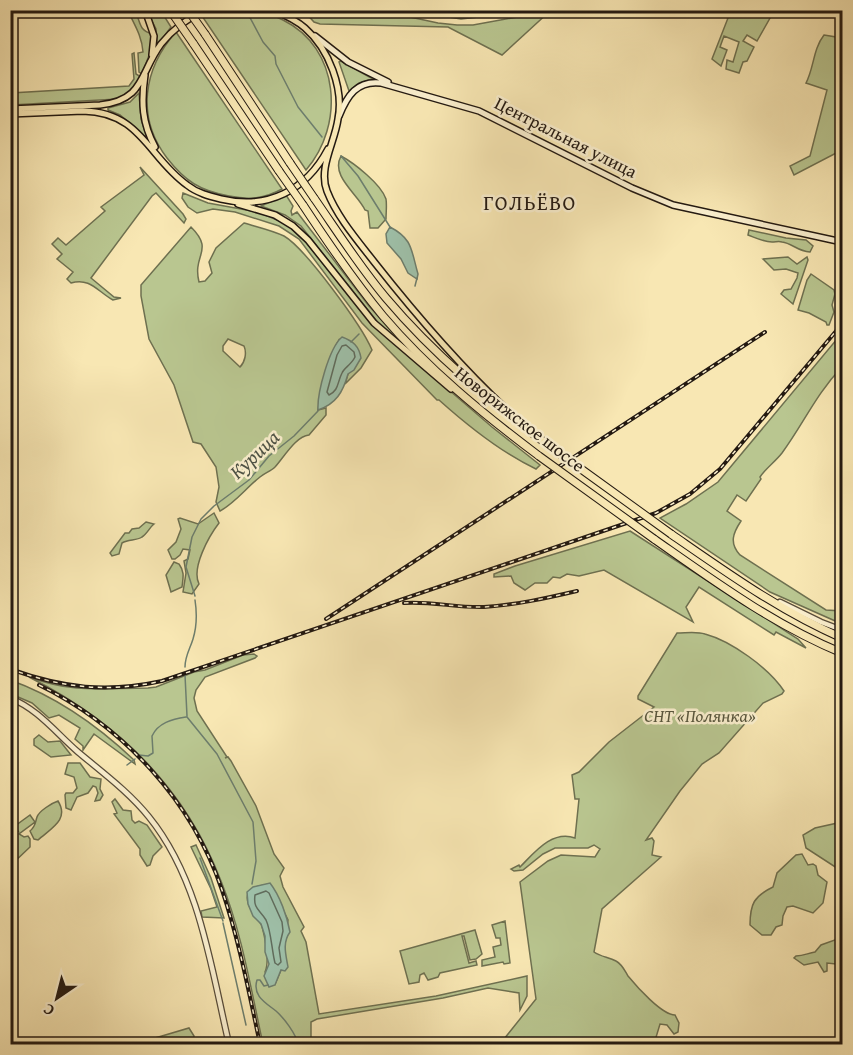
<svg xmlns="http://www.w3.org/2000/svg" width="853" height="1055" font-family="'Gentium Book Plus',serif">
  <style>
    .green { fill: #b9c690; stroke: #6e7050; stroke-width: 1.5; fill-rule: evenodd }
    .water { fill: #9ec0a9; stroke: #6d7d6c; stroke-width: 1.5 }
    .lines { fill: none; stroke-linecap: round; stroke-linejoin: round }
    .shore { stroke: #606c5d; stroke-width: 1.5 }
    .stream { stroke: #6d7d6c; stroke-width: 1.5 }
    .tertiary-casing { stroke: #584c3a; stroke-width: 7 }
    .secondary-casing { stroke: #231911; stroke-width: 8 }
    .primary-casing { stroke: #231911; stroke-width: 8 }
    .motorway-casing { stroke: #231911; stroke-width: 9 }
    .tertiary { stroke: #faefce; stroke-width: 4.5 }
    .secondary { stroke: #faefce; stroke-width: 5 }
    .primary { stroke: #f8e7b3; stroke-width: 5 }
    .motorway { stroke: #f8e7b3; stroke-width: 7 }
    .rail-casing { stroke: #231911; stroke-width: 4 }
    .rail { stroke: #faefce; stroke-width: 1.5; stroke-dasharray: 4.5; stroke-linecap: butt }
    .motorway-bridge-casing { stroke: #231911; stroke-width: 9; stroke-linecap: butt }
    .motorway-bridge { stroke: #f8e7b3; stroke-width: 7 }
    .labels { text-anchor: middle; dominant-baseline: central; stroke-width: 5; stroke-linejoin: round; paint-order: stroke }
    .street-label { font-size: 18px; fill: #231911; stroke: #faefce }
    .park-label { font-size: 18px; font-style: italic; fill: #58563d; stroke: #faefce }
    .water-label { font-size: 20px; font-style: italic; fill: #4e5346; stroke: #faefce }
    .quarter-label { font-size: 21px; letter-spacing: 1.5px; fill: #231911; stroke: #faefce }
  </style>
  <rect width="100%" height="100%" fill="#f8e7b3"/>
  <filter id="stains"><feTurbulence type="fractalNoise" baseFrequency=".00333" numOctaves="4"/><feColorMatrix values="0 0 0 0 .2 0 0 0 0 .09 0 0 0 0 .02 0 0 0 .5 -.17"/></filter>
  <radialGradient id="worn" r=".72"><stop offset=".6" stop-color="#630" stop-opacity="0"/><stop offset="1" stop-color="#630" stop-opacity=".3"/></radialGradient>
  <path class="green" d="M128,11H142L144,15L138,18C141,27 142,31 152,34L151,50L142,74L139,72L138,53L143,52C142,36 134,24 128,11Z
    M147,11H161L171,27L157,46L156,29Z
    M224,11C245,10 264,10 283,20C340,48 345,125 306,170L202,16Z
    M304,11H382L438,23L457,25H473L550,11L502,55L448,27L320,24L314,22Z
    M412,11L515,10V11L514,13L461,19Z
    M709,11H774L757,41L747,35L743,41L754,47L747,61L743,62L739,73L726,69L727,60L733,62L739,42L724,36L720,47L727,50L721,66L712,59L728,18Z
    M176,32L282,189C264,199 249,200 229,196C200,191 185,181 167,158C136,117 143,69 176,32Z
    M824,35L842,38V150L794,175L790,166L810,156L827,90L806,83C814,68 813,49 824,35Z
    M134,53L136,74L141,77L134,90L118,99L11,105V93L129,86L134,79L132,54Z
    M341,61L373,79L359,83L349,91L339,62Z
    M139,93L141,119L147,138L120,115L108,110V108L130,102Z
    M341,156C354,163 381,184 386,199C387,205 386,213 386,219L378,228H370L368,211L365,210C358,194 330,176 341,156Z
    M140,167L183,214L186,219L184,223L156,193L152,196L91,278L114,297L121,298L113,300C98,292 90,277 71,283L67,279L73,272L57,259L62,254L52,244L58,238L66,245L105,211L101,207L144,175Z
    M183,193L208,203L258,212L289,225L312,248L370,322L492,427L540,465L536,469C500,452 468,426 439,400H437L362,323L299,239L279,226L235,212L213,209L197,213L188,207L182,198Z
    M286,195L293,206L291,211L292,215L297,212L369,306L407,349L379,324L301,226L285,215L261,206Z
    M244,223C257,227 271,230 284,236C305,248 362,326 372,350L361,368L345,384L348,374L339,340C326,362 323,386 318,410L326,408V415L309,435C296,436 284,457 275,467C271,471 265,473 260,477C246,488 235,503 220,511L216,502L219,487L216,467L201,444L193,442L174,385L149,339L141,296V285L191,227C215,251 192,254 199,282L205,281L212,273L209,262L216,248ZM228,339L244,346C247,353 245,362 240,367L223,351V346Z
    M749,230L786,238L806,240L813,246L810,252C797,251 792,243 782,242C779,241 776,242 772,242C764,242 756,238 748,235Z
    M788,257L797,264L807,257L808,260L793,304L781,294L784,290L791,289L797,278L798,273L786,269L774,270L763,259Z
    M811,274L834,290L835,294L832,305L834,312L829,325H827L826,322L809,313L798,310L807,280Z
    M842,333V367C816,394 804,423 782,453C775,462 766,468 760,477L761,479L746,501L737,495L727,511L741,521C733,533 729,543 740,555L826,610L842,611V624L770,592L660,518L686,504L718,482Z
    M214,513L219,523C209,536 191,568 199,584L192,594L183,592L186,573L184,561L188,559L190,550L183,549L180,555L175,559H172L168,550L176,542L181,529L178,519L180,518L198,524Z
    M146,522L154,524C150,527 147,534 142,537C136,541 129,539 122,543L119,554L112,556L110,553L125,533H129L132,529L139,528Z
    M630,531L798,639L806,648L776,632L774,635L699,587L686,607L693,622L604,570L579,576L567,574L560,578L553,577L547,583H535L525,590L514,583L511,576L494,577V574L515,566Z
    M174,562L179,564C185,572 183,578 182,587L171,592L166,575Z
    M677,633C686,633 696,631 705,634C731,641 769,668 784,691L782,694L763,703L719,753L702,764L680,791L646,840L652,838L654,841L652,855L661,857L602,909L594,952C601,957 609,957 616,961C622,964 625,971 628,976C637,987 662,1015 675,1015L679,1023L678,1032L674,1034L667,1025L660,1024L654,1044H500L536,999L520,882L548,861L561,855L595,857L600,849L594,845L588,848H555L543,854L523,870L514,871L511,869L519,865L520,867C535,852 552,830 575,838L579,799H575L572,775L579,772L609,742L654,707L638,699V696Z
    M254,654L257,656L255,658L205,677L196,690L194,698L197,711L227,757L225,758L228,757L231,761L256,806L274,854L284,868L280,876L283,887L304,927L301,931L306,942L319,1014L436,996L527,976V996L520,1010L519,993L488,988L443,998L317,1019L311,1022V1044H263C251,990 242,933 221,881C185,787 118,722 29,677C76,694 101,688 148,688L156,687L194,672L205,670L243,655ZM270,884L288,920L281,970L275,984L265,972C270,961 265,938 262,926C259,919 238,899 252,889C256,886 265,885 270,884Z
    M10,680C58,697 98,726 134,760L135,764L94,734L83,750V746L75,739L80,728L59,715L49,718L32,703L11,694Z
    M39,735L48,742L60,741L71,755L51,757L34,745V739Z
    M68,763H80L90,777L101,779L100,789L103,795L100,800L95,801L98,793L96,787L93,786L88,793L77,797L71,810L66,808L65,795L66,793H73L77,788L74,777L65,774Z
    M115,799L123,810L131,811L132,820L135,823L139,821L147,825L162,847L153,856L150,865L147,866L140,855V849L114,814L117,813L112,802Z
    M58,801C70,820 50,829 38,840L34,839L30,831C36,826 35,823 37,817C39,811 52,803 58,801Z
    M30,815L35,822L19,834L24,837L28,836L30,839V847L11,865V828L18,831L15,826Z
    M842,822V899L840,870L806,848L803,835L815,828Z
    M196,845L211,878L224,918L202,917L201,911L217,907L211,889L191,847Z
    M802,854L808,865L813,864L816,866L818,875L827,882L823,903L813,913L793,906L787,907L783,916L782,925L776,927L771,935H762L750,925C750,904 754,896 773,887L777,873L796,855Z
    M505,921L510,963L504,964L503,962L482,966V960L495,957L493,947L501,945L500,938H496L492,925Z
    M475,930L482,954L476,959L470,960L464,936H462L469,963L476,961L477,965L440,973L438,977L428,980L424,973L420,975L419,982L409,984L400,951Z
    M840,930H842V953L836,964L827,963V971L824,972L818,962L804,965L794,958L796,956C804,956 808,953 815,952L821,945L835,940Z
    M189,1028L194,1036L193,1042L189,1044H135Z"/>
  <path class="water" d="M390,227C413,239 411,250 418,274L417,279L408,273L401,259L387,243L386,234Z
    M342,337C353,341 359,346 361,358L354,370L348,374C343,392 336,404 318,410C317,393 329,348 342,337Z
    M270,883C280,896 287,916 290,932C282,943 286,955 288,967L285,971L281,970L275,985L269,987L264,976L269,964L265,952V936L261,924L253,916L248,904L247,892L253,887Z"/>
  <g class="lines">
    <path class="shore" d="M346,345L354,352L355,357C351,365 344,368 342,373C337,383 339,390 329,395L327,392L337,355L342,346Z
      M266,891L269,893L282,922L283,931L279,948L281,962L278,965L275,963C272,952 271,930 266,920C260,910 253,909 255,895Z"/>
    <path class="stream" d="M247,12L263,42L275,56L276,64L298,107L322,137
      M341,156L358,176L390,227
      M415,286L417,278
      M351,342L359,334
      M195,596L186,567L192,537L201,519L214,506L249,480L269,456L294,436L318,411
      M185,667C185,656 190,649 193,639C197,626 197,613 195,600
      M185,675L187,716
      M187,717L217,754L253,822L256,861L252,884
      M139,755L148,756L153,753L152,736C158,723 172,719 186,717
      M127,765L135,759
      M200,858L223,921
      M223,923L246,1025
      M268,985L264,986L260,980H257C252,996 266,1003 276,1011C284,1018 296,1034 298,1044"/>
    <defs>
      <path id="tertiary" d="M780,602L821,622L842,630
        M10,698C38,709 56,733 78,752C103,773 129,792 149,817C200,880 211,968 229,1044"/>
      <path id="secondary" d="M315,36L348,62L388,82
        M339,116C347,96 357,80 381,83L479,111L632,188L673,205L842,242"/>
      <path id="primary" d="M145,10L154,36L152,55
        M273,10C285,15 296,20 305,28C329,49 344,89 338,119C335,142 318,168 327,191C337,217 358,241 375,263C416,315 458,364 506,409
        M145,75C141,102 142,123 155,147
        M10,109L100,105C145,100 139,74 161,44C173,29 188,18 205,10
        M10,114L83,111C141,112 148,157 187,185C197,193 209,196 221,199C267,210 306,191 328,149
        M238,204L275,215L293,226L308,240L374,323L451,389"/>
      <path id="motorway" d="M205,34L290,163
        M193,43L279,171
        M314,198C337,231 359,266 386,298C434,355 492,403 552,448
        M303,205C328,243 354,281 383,316C428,369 483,414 539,456
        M671,534C726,572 780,611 842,638
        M654,539C714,581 774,625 842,653"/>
    </defs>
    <use href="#tertiary" class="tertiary-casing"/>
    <use href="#secondary" class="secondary-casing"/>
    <use href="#primary" class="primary-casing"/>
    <use href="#motorway" class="motorway-casing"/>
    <use href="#tertiary" class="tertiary"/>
    <use href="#secondary" class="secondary"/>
    <use href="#primary" class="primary"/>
    <use href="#motorway" class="motorway"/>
    <defs>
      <path id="rail" d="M404,603C431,601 457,608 484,607C516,605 547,598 577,591
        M326,619L765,332
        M10,669C63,688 107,693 162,681L656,513L690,494L720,469L842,324
        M39,685C123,726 192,801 222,890C239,940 249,993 260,1044"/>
    </defs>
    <use href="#rail" class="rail-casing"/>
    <use href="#rail" class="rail"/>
    <defs>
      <path id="motorway-bridge" d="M170,10L193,43
        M188,10L205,34
        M290,163L314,198
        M279,171L303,205
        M552,448L671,534
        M539,456L654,539"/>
    </defs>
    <use href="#motorway-bridge" class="motorway-bridge-casing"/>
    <use href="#motorway-bridge" class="motorway-bridge"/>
  </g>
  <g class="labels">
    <g class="street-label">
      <text transform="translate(566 137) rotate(27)">Центральная улица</text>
      <text transform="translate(520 419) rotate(38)">Новорижское шоссе</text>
    </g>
    <g class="park-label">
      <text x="700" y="715">СНТ «Полянка»</text>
    </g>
    <g class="water-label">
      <text transform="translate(254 454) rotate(-44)">Курица</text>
    </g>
    <g class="quarter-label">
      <text x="530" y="202">ГОЛЬЁВО</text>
    </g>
  </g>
  <rect width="853" height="1055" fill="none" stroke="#f8e7b3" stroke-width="36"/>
  <rect x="12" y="12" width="829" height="1031" fill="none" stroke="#231911" stroke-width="3"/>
  <rect x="18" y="18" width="817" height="1019" fill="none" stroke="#231911" stroke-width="1.5"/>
  <g transform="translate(57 998) rotate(215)" stroke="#faefce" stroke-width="4.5" paint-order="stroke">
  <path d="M0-4.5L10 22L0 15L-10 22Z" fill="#231911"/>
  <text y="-9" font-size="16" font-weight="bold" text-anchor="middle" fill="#231911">С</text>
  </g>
  <rect width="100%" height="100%" filter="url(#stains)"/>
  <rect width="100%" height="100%" fill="url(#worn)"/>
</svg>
